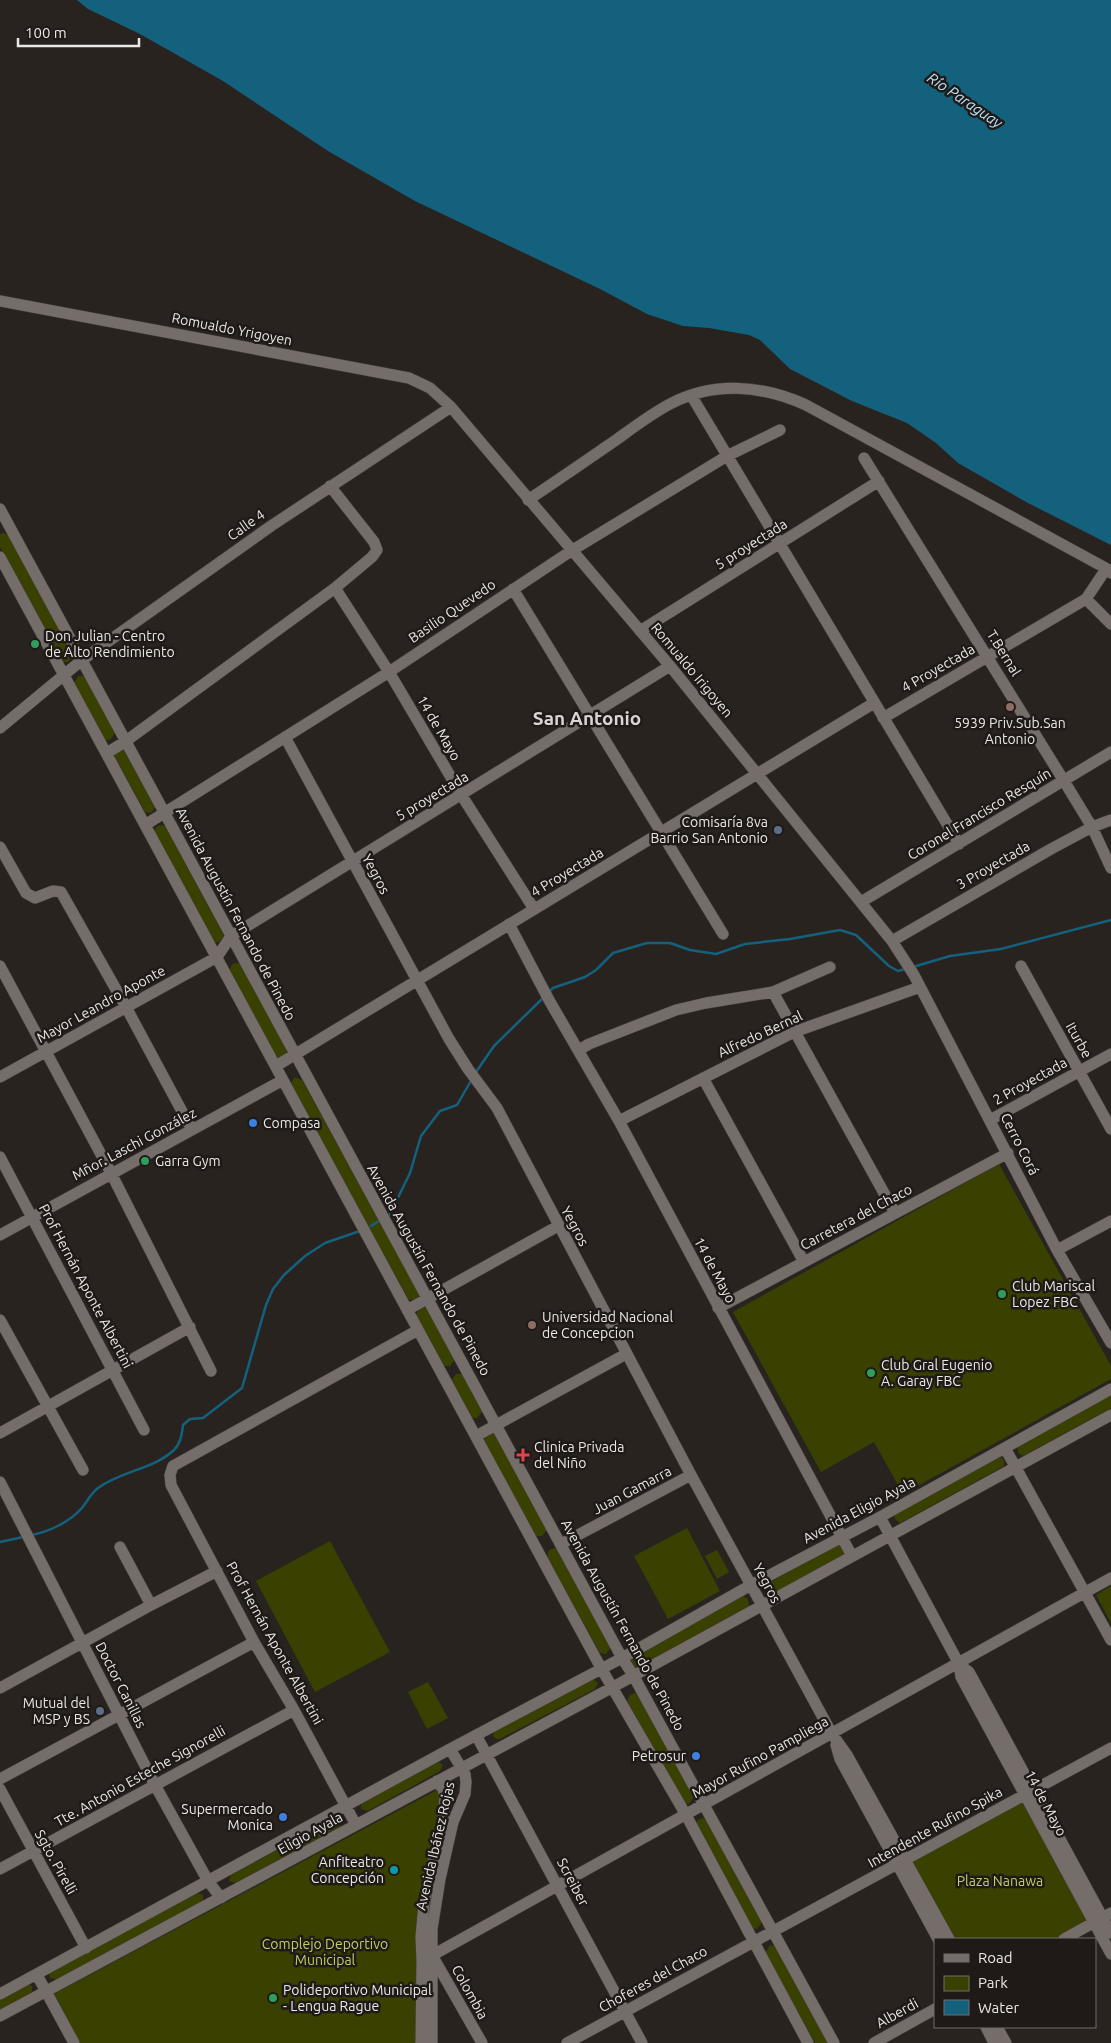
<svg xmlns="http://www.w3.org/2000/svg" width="1111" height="2043" font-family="Ubuntu,sans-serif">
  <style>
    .green { fill: #3a4100 }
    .water { fill: #14617e }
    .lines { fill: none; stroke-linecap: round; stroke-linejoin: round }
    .stream { stroke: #14617e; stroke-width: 2.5 }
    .minor-casing { stroke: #46413f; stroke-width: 12 }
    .minor { stroke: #746d69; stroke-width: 11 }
    .leisure-dot { fill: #2e9e5b; stroke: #1f1a17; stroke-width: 2 }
    .education-dot { fill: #8d6e63; stroke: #1f1a17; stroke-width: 2 }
    .service-dot { fill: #5c6f8a; stroke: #1f1a17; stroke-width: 2 }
    .shop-dot { fill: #3f7fe0; stroke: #1f1a17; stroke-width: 2 }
    .health-dot { fill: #e0444e; stroke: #1f1a17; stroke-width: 2 }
    .culture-dot { fill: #0f9aa8; stroke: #1f1a17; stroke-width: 2 }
    .labels { text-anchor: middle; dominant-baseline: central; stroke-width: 5; stroke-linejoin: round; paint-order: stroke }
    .street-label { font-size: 14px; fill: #ebe7e5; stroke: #1f1a17 }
    .poi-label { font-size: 14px; fill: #ebe7e5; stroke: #1f1a17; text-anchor: start }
    .park-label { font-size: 14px; fill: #becf63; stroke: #1f1a17 }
    .water-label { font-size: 15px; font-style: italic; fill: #b8e4f9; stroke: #1f1a17 }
    .district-label { font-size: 19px; font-weight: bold; fill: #dcd4d0; stroke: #1f1a17 }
  </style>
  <rect width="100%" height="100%" fill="#292320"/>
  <path class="green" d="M4,533L9,536L73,655L68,662H61L0,547V534Z
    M78,676H85L115,733L110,740H104L74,683Z
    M125,749L156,806L151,813L145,812L114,755L117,750Z
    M162,825L165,826L224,936L219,942H213L154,832L157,826Z
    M237,963L241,964L287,1052L286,1055L279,1059L276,1058L230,970L232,964Z
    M295,1077L302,1080L420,1294L417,1299L409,1300L290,1085Z
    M999,1164L1111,1366V1379L903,1494L874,1442L821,1472L733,1312Z
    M424,1307L428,1309L455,1359L450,1366H443L416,1315L419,1309Z
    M456,1374H462L482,1412L477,1418H471L451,1381Z
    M1111,1395V1408L1023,1456L1018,1453V1447Z
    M492,1433L496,1435L547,1530L542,1536H536L484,1441L485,1437Z
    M999,1456L1004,1460V1466L900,1523L895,1519L894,1514Z
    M687,1528L720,1591L668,1619L634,1556Z
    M330,1541L390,1652L315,1692L256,1581Z
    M840,1544L845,1554L770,1595L766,1591L765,1585Z
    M555,1548L558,1550L611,1647L606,1654L600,1653L547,1556L549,1550Z
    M717,1550L729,1572L717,1579L705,1556Z
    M1111,1586V1623L1096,1595Z
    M743,1596L748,1599L749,1606L636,1668L630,1659Z
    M593,1679L598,1683L595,1689L500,1739H496L493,1736L494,1732Z
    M428,1682L448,1718L427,1729L408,1692Z
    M635,1693L638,1694L694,1797L689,1804L683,1803L627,1701L630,1695Z
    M437,1761L443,1765L440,1771L368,1811L361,1809V1803Z
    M437,1790H439L440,1805L418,1909L416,1931V2043H78L52,1995Z
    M1025,1801L1089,1922L1056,1939H954L912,1862Z
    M337,1818L341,1823L339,1827L236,1883L229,1881L231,1875Z
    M703,1818L706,1819L762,1922L757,1929L751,1928L695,1825L698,1820Z
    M197,1893L203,1895V1901L57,1980L50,1978L49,1974L52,1970Z
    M770,1945L776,1946L830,2043H815L765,1953Z
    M28,1984L32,1986V1992L0,2010V1999Z"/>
  <path class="water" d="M77,0H1111V545L1028,503L958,463L936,443L907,423L852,401L790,369L760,340L749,335L709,328L683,326L647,314L600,289L415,201L328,151L223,81L140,34L88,9Z"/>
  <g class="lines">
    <path class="stream" d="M913,967L950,956L1001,949L1111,920
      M548,993L553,988L585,977L596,970L613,953L647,943H670L690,950L716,954L745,944L790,939L840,930L856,935L889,966L898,971L905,969
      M476,1072L494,1046L544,997
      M389,1216L410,1173L421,1136L440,1111L457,1105L472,1079
      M371,1226L379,1221
      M31,1535C49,1532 69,1522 81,1509C87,1502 91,1493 98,1488C121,1471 154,1469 174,1450C181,1443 182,1433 183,1425L190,1419L203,1418L242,1388L266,1305L273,1289L284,1275L305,1256L325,1243L360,1231
      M0,1542L23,1537"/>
    <defs>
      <path id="minor" d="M0,301L409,378L430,388L451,407L670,666L892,941L914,975L1057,1250L1111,1343
        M691,395L959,844
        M864,458L1064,781L1092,827L1111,868
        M528,500C558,480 587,460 616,440C634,427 651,414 670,404C714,381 762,385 806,405L1111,571
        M0,509L622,1658L633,1675L834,2043
        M0,557L601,1668L686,1815L808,2043
        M335,588L389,672L462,796L534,909
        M513,589L723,934
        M1086,599L1111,624
        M640,631L879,481
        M883,718L1086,599L1106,569L1111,573
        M0,728L82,660L271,526L451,407
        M285,737L449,1039L468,1069L497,1108L691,1475L832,1734L847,1755L949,1939
        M107,753L126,741L335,588L372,557L377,550L374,542L330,486
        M145,825L389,672L571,551L727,456L780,430
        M0,847L26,893L35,898L53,891L61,892L126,1007L192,1130
        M861,902L1111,752
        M509,924L549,1000L619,1121L852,1556
        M892,941L1051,849L1092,827L1111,820
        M0,966L111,1173L211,1371
        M1021,966L1111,1129
        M773,992L895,1213
        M579,1050L589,1044L676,1010L706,1003L773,992L830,967
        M276,1066L874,703
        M0,1077L217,957L231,936L670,666
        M703,1078L804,1262
        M990,1120L1111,1054
        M619,1121L794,1032L920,987
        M0,1157L144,1430
        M0,1235L283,1080
        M1057,1250L1111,1221
        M718,1308L1008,1153
        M407,1310L558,1226
        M0,1320L83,1470
        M0,1433L190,1327
        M476,1436L626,1354
        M1005,1448L1111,1640
        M0,1482L155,1785L208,1881L221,1898
        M880,1517L959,1664L961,1677L1111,1954
        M561,1544L691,1475
        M120,1547L151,1605
        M959,1664L969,1672L1111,1933
        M0,1688L151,1605L217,1571
        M476,1735L642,2043
        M836,1745L840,1759L938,1939
        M0,1779L254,1642
        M0,1789L86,1948
        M356,1825L294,1710L254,1642L171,1485L170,1475L173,1466L418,1330
        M0,1869L294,1710
        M1064,1939L1111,1913
        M433,1957L482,2043
        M422,1961L1111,1578
        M37,1975L74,2043
        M0,1994L450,1749L622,1658L751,1585L880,1517L1111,1389
        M0,2016L613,1687L1111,1415
        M986,2027L994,2043
        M997,2027L1006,2043
        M421,2043L422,1961L421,1937L424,1903L444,1814L445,1796L443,1789L437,1781
        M432,2043V1929L440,1879L453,1822L465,1794L466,1782L465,1774L450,1749
        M567,2043L1111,1748
        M874,2043L935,2009"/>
    </defs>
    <use href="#minor" class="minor-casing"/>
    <use href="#minor" class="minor"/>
  </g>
  <g class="leisure-dot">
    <circle cx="35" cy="644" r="5"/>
    <circle cx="145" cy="1161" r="5"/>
    <circle cx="1002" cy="1294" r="5"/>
    <circle cx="871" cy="1373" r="5"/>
    <circle cx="273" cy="1998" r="5"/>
  </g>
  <g class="education-dot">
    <circle cx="1010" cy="707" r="5"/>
    <circle cx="532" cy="1325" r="5"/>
  </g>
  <g class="service-dot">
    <circle cx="778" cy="830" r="5"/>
    <circle cx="100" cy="1711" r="5"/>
  </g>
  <g class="shop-dot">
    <circle cx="253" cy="1123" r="5"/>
    <circle cx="696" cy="1756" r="5"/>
    <circle cx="283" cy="1817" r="5"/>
  </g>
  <path class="health-dot" d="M520.5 1447.5h5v5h5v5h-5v5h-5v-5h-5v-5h5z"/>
  <circle class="culture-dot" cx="394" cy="1870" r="5"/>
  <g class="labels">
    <g class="street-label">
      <text transform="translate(232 329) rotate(11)">Romualdo Yrigoyen</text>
      <text transform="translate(246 525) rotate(-35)">Calle 4</text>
      <text transform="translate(751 544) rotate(-32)">5 proyectada</text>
      <text transform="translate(452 611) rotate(-34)">Basilio Quevedo</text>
      <text transform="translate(1004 653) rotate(58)">T.Bernal</text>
      <text transform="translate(938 668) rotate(-30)">4 Proyectada</text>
      <text transform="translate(692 670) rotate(50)">Romualdo Irigoyen</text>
      <text transform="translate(439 728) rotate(60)">14 de Mayo</text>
      <text transform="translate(432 796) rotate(-31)">5 proyectada</text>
      <text transform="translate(979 814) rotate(-31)">Coronel Francisco Resquín</text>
      <text transform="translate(993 865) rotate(-30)">3 Proyectada</text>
      <text transform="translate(567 872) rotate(-31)">4 Proyectada</text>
      <text transform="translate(376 874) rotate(62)">Yegros</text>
      <text transform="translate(236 914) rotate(62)">Avenida Augustín Fernando de Pinedo</text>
      <text transform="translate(101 1004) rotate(-29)">Mayor Leandro Aponte</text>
      <text transform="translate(760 1034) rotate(-25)">Alfredo Bernal</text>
      <text transform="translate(1079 1040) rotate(61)">Iturbe</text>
      <text transform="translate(1030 1081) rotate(-29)">2 Proyectada</text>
      <text transform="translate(134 1144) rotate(-28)">Mñor. Laschi González</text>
      <text transform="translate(1020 1144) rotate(63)">Cerro Corá</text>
      <text transform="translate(856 1217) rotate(-28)">Carretera del Chaco</text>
      <text transform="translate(575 1226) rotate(62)">Yegros</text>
      <text transform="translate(429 1270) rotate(61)">Avenida Augustín Fernando de Pinedo</text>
      <text transform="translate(715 1270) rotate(62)">14 de Mayo</text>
      <text transform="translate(86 1286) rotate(62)">Prof Hernán Aponte Albertini</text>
      <text transform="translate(632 1490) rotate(-28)">Juan Gamarra</text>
      <text transform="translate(859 1510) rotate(-28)">Avenida Eligio Ayala</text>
      <text transform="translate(767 1583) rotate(62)">Yegros</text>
      <text transform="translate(623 1625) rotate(61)">Avenida Augustín Fernando de Pinedo</text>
      <text transform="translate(275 1643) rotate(61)">Prof Hernán Aponte Albertini</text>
      <text transform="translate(121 1685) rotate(63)">Doctor Canillas</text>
      <text transform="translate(760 1757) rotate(-29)">Mayor Rufino Pampliega</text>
      <text transform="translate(140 1776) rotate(-29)">Tte. Antonio Esteche Signorelli</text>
      <text transform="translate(1046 1803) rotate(62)">14 de Mayo</text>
      <text transform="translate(935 1827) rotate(-29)">Intendente Rufino Spika</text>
      <text transform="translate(310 1833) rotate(-29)">Eligio Ayala</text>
      <text transform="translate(435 1846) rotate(-77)">Avenida Ibáñez Rojas</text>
      <text transform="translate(56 1862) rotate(61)">Sgto. Pirelli</text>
      <text transform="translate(573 1882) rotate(62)">Screiber</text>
      <text transform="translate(653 1979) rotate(-29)">Choferes del Chaco</text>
      <text transform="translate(470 1992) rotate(61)">Colombia</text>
      <text transform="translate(897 2013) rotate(-29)">Alberdi</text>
    </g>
    <g class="poi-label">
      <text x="45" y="636">Don Julian - Centro<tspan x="45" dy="16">de Alto Rendimiento</tspan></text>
      <text x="1010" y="723" text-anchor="middle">5939 Priv.Sub.San<tspan x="1010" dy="16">Antonio</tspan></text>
      <text x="768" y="822" text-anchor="end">Comisaría 8va<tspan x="768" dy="16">Barrio San Antonio</tspan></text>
      <text x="263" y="1123">Compasa</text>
      <text x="155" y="1161">Garra Gym</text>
      <text x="1012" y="1286">Club Mariscal<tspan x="1012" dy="16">Lopez FBC</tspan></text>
      <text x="542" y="1317">Universidad Nacional<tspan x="542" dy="16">de Concepcion</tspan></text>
      <text x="881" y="1365">Club Gral Eugenio<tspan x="881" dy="16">A. Garay FBC</tspan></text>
      <text x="534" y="1447">Clinica Privada<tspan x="534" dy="16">del Niño</tspan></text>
      <text x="90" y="1703" text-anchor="end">Mutual del<tspan x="90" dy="16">MSP y BS</tspan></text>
      <text x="686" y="1756" text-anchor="end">Petrosur</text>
      <text x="273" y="1809" text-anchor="end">Supermercado<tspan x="273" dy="16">Monica</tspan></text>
      <text x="384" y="1862" text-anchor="end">Anfiteatro<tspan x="384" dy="16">Concepción</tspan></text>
      <text x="283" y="1990">Polideportivo Municipal<tspan x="283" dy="16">- Lengua Rague</tspan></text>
    </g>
    <g class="park-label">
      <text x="1000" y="1881">Plaza Nanawa</text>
      <text x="325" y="1944">Complejo Deportivo<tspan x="325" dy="16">Municipal</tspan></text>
    </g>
    <g class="water-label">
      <text transform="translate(965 100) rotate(34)">Río Paraguay</text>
    </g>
    <g class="district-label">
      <text x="587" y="718">San Antonio</text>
    </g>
  </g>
  <rect x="934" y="1938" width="162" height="90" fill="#1f1a17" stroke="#716c69"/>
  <rect x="944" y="1954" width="25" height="8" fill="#746d69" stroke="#716c69"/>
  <text x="978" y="1963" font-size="15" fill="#ebe7e5">Road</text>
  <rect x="944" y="1976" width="25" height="15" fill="#3a4100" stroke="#716c69"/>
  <text x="978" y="1988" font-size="15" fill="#ebe7e5">Park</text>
  <rect x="944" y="2000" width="25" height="15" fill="#14617e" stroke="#716c69"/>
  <text x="978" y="2013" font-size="15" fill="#ebe7e5">Water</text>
  <path d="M18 38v8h121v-8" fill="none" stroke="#ebe7e5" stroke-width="2.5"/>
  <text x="25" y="38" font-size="15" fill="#ebe7e5" stroke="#1f1a17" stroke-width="4" paint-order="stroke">100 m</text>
</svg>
